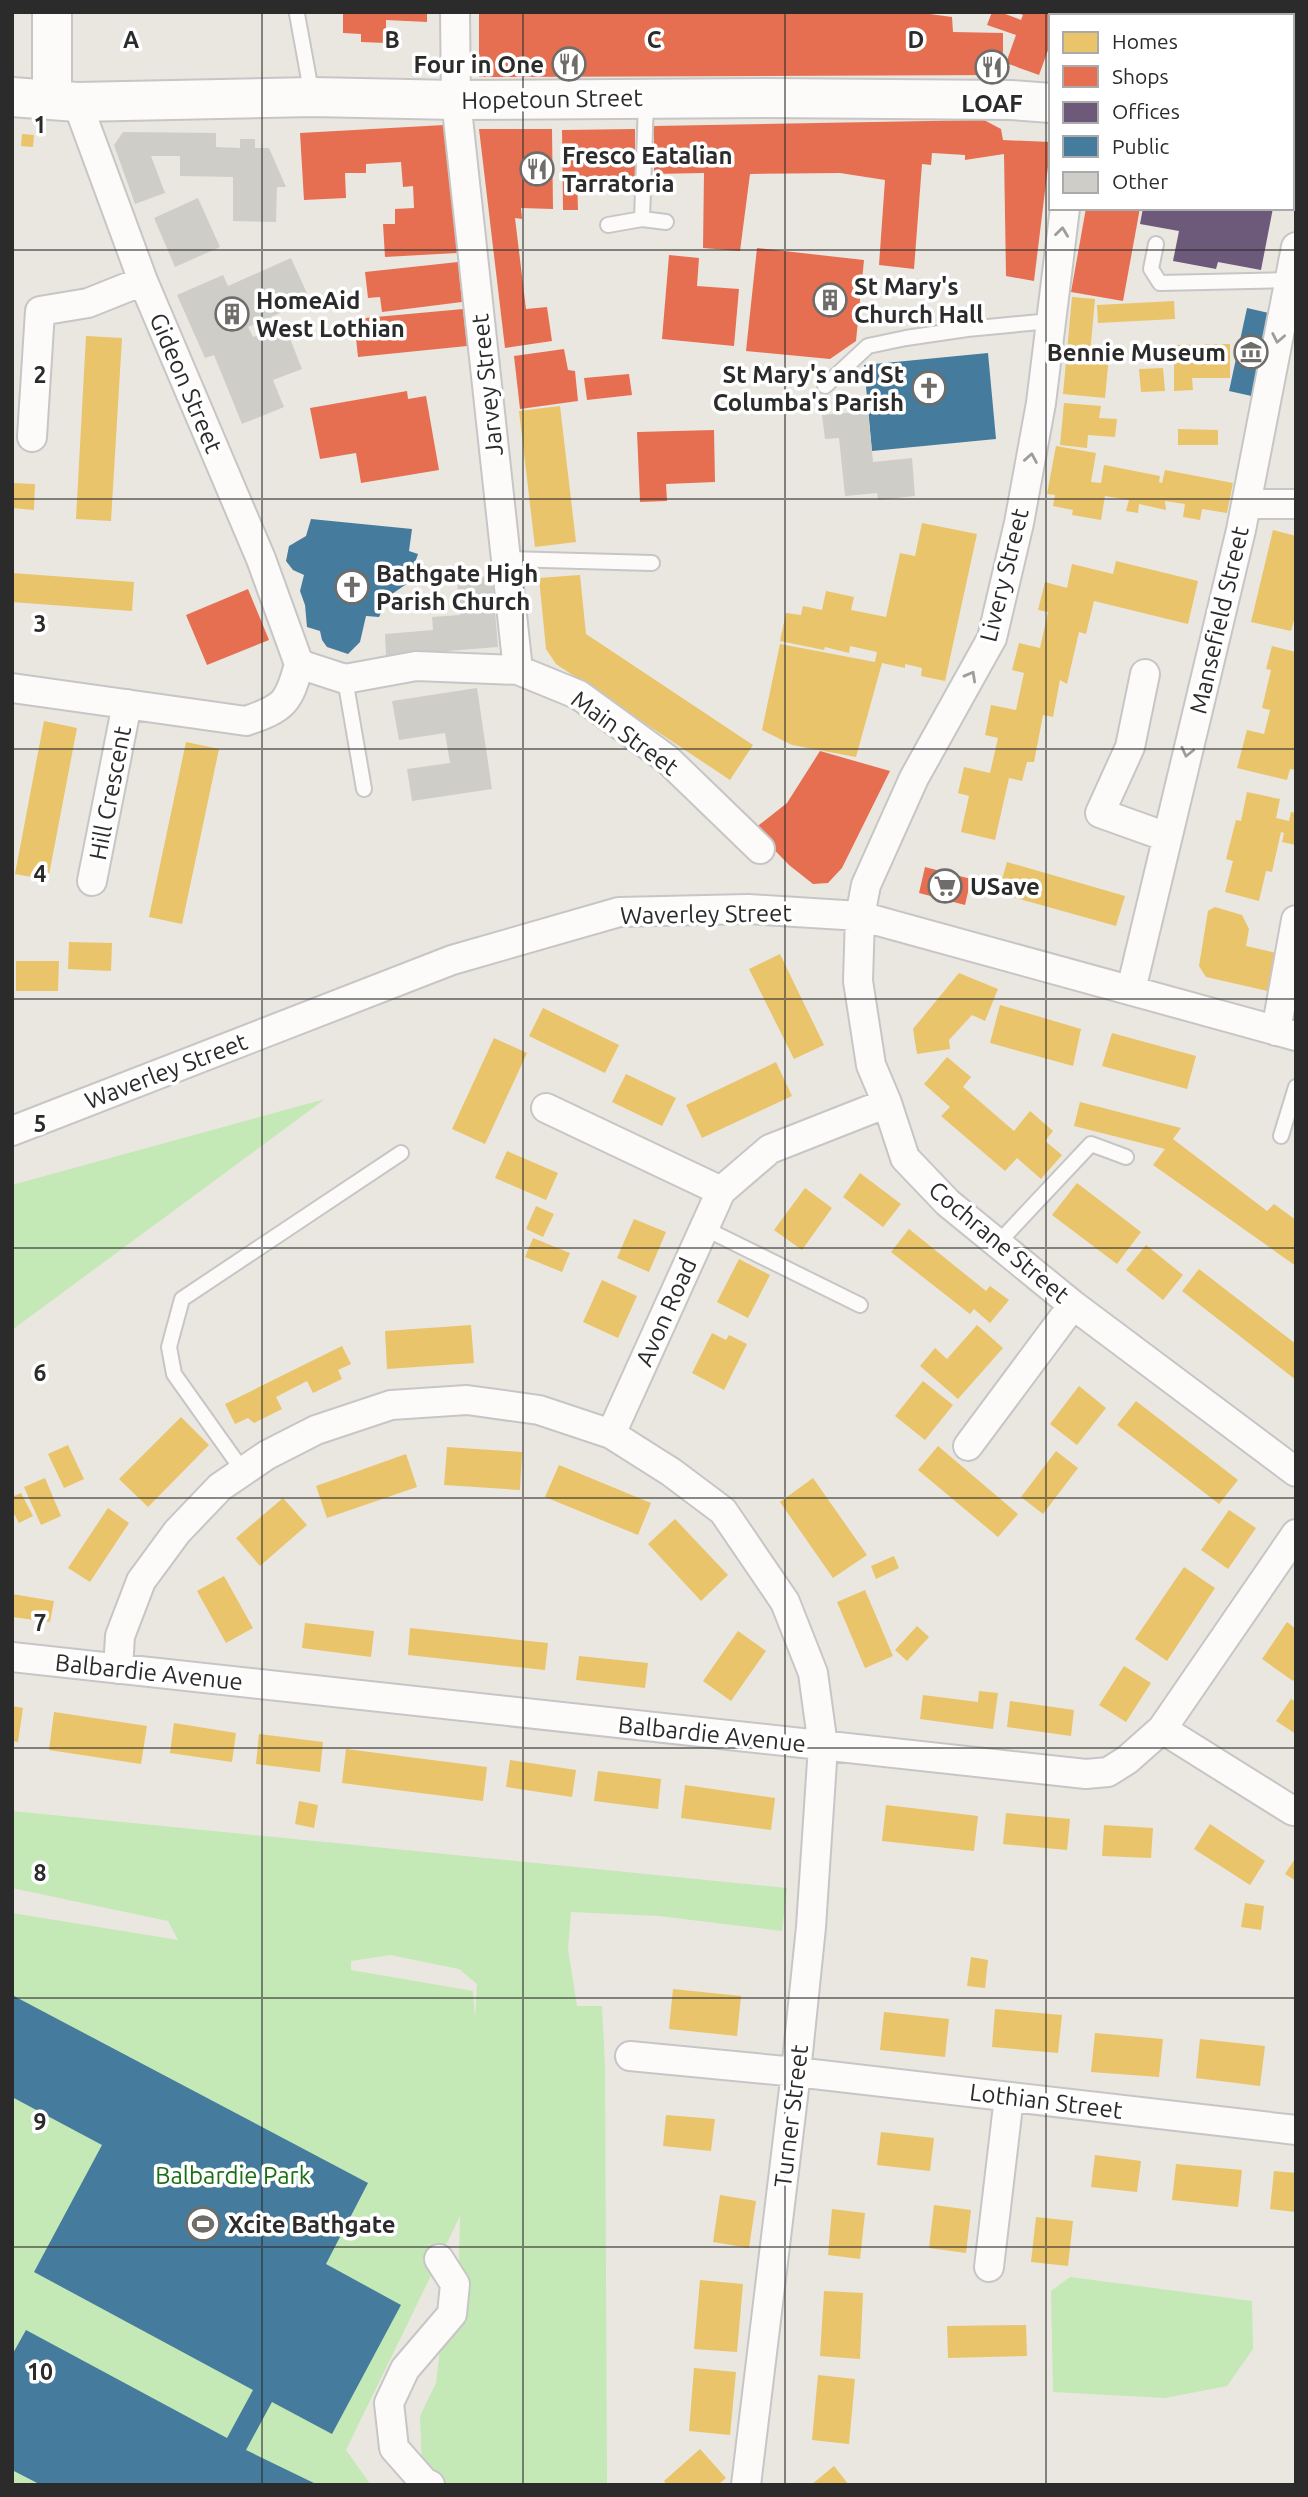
<svg xmlns="http://www.w3.org/2000/svg" width="1308" height="2497" font-family="Ubuntu,sans-serif">
  <style>
    .green { fill: #c4e8b6; fill-rule: evenodd }
    .homes { fill: #e9c46a }
    .shops { fill: #e76f51 }
    .offices { fill: #6d597a }
    .public { fill: #457b9d }
    .building { fill: #cecdc7 }
    .lines { fill: none; stroke-linecap: round; stroke-linejoin: round }
    .lane-casing { stroke: #c7c6c6; stroke-width: 18 }
    .street-casing { stroke: #c7c6c6; stroke-width: 32 }
    .secondary-casing { stroke: #c7c6c6; stroke-width: 42 }
    .lane { stroke: #fcfbfa; stroke-width: 14 }
    .street { stroke: #fcfbfa; stroke-width: 28 }
    .secondary { stroke: #fcfbfa; stroke-width: 38 }
    .oneway { stroke: #9e9d9d }
    .grid { fill: none; stroke: #2b2b2b; stroke-width: 2; stroke-opacity: 0.55 }
    .labels { text-anchor: middle; dominant-baseline: central; stroke-width: 7; stroke-linejoin: round; paint-order: stroke }
    .poi-label { font-size: 24px; font-weight: bold; fill: #2b2b2b; stroke: #fff; text-anchor: start }
    .street-label { font-size: 24px; fill: #2b2b2b; stroke: #fff }
    .park-label { font-size: 24px; fill: #196f14; stroke: #fff }
    .grid-label { font-size: 23px; text-anchor: middle; font-weight: bold; fill: #2b2b2b; stroke: #fff; stroke-width: 7; stroke-linejoin: round; paint-order: stroke }
  </style>
  <rect width="100%" height="100%" fill="#eae7e0"/>
  <path class="green" d="M325,1099L12,1330V1185Z
    M12,1811L787,1888L782,1931L659,1916L571,1912L568,1949L577,2006H602L605,2067L607,2485H445L422,2467L420,2416L436,2383L440,2349L458,2307L460,2216L346,2450L371,2485H12V1913L178,1940L168,1921L12,1888ZM390,1955L459,1969L477,1984L475,2019L473,1991L351,1970V1961Z
    M1070,2277L1252,2301L1253,2349L1227,2386L1165,2398L1053,2392L1051,2291Z"/>
  <path class="homes" d="M22,134L34,135L33,147L21,146Z
    M1072,297L1095,299L1090,354L1109,356L1105,398L1063,394Z
    M1174,301L1175,319L1098,323L1097,305Z
    M86,336L122,338L111,521L76,519Z
    M1230,344V378H1192L1193,390L1174,391V345Z
    M1163,368L1165,391L1141,392L1139,369Z
    M1064,403L1101,406L1099,418L1117,419L1115,437L1088,435L1087,448L1060,445Z
    M560,406L576,542L535,547L519,411Z
    M1178,429L1218,430V445H1178Z
    M1056,446L1096,453L1091,482L1101,483L1104,465L1160,476L1159,482L1162,483L1165,470L1233,483L1227,513L1202,509L1200,520L1183,517L1185,504L1165,501L1166,510L1139,504L1138,513L1126,511L1129,500L1105,496L1101,520L1072,515L1073,510L1053,506L1055,495L1047,494Z
    M12,483L35,484L34,510L12,508Z
    M922,523L977,534L945,681L921,676L922,668L905,664V668L882,663L856,757L792,745L762,730L780,644L875,662L877,652L850,646L849,653L825,647L824,650L780,641L786,613L801,615L803,606L822,610L826,591L854,597L851,610L886,617L900,553L915,556Z
    M1273,530L1296,536V613L1291,631L1251,622Z
    M1116,561L1198,581L1188,624L1094,601L1086,634L1079,632L1067,684L1060,680L1053,717L1043,715L1034,762H1027L1022,781L1009,778L995,840L961,832L969,796L958,793L964,767L990,773L998,738L985,735L991,705L1016,710L1024,673L1012,670L1019,643L1040,648L1048,612L1038,610L1045,582L1067,588L1072,564L1113,574Z
    M12,573L134,582L132,611L12,602Z
    M580,575L586,634L753,745L730,780L556,664L546,649L539,578Z
    M1272,646L1296,652V770L1290,769L1287,780L1237,768L1247,730L1264,734L1270,710L1262,708L1271,670L1266,669Z
    M44,721L77,728L48,880L15,874Z
    M186,742L219,749L182,924L149,917Z
    M1247,792L1280,799L1276,818L1289,821L1291,812L1296,813V845L1282,842L1284,833L1281,832L1272,872L1266,871L1259,901L1225,892L1233,861L1226,859L1236,820L1241,821Z
    M1007,862L1125,896L1116,926L998,893Z
    M1215,907L1242,915L1249,929L1246,946L1285,955L1276,993L1206,977L1199,966L1208,911Z
    M69,942L112,943L111,971L68,969Z
    M780,954L824,1045L794,1059L749,969Z
    M16,961H59L58,991H16Z
    M959,973L998,989L985,1021L972,1015L949,1040L950,1049L917,1054L913,1029Z
    M1000,1005L1081,1029L1073,1066L990,1043Z
    M543,1008L619,1045L605,1073L529,1036Z
    M1112,1033L1196,1056L1187,1089L1102,1066Z
    M494,1038L527,1053L485,1144L452,1129Z
    M947,1057L971,1077L963,1087L1014,1131L1030,1111L1053,1131L1045,1141L1062,1155L1041,1179L1017,1158L1005,1171L941,1116L950,1107L924,1084Z
    M776,1062L792,1096L702,1138L686,1105Z
    M626,1074L676,1098L662,1126L612,1102Z
    M1080,1102L1181,1128L1173,1139L1267,1211L1274,1204L1296,1220V1266L1153,1165L1165,1149L1074,1126Z
    M507,1151L558,1173L546,1200L495,1178Z
    M860,1173L901,1204L883,1227L843,1197Z
    M1077,1183L1141,1232L1117,1264L1052,1215Z
    M805,1188L832,1208L802,1250L774,1230Z
    M536,1206L554,1214L543,1237L526,1229Z
    M634,1219L666,1232L649,1272L617,1258Z
    M909,1229L986,1291L990,1286L1009,1300L990,1323L974,1309L970,1314L891,1252Z
    M533,1238L570,1253L562,1272L525,1257Z
    M1146,1245L1183,1275L1163,1300L1126,1270Z
    M739,1259L770,1275L748,1318L717,1302Z
    M1199,1269L1296,1344V1380L1182,1291Z
    M602,1280L637,1296L618,1338L583,1322Z
    M471,1325L474,1363L387,1369L385,1331Z
    M977,1325L1003,1348L958,1399L920,1366L935,1348L947,1359Z
    M712,1333L726,1340L729,1335L747,1344L724,1390L692,1373Z
    M342,1346L351,1364L338,1370L342,1379L313,1393L307,1381L276,1397L282,1409L254,1423L248,1418L235,1424L225,1404Z
    M923,1381L953,1405L925,1440L895,1416Z
    M1079,1386L1106,1408L1077,1445L1050,1424Z
    M1136,1401L1238,1480L1219,1504L1117,1425Z
    M181,1417L209,1445L148,1507L119,1479Z
    M68,1445L84,1479L64,1488L48,1454Z
    M938,1446L1018,1514L998,1537L918,1470Z
    M447,1447L522,1452L520,1490L444,1485Z
    M1056,1451L1078,1468L1043,1514L1021,1497Z
    M406,1454L417,1487L327,1518L316,1486Z
    M559,1465L651,1503L638,1535L545,1497Z
    M45,1478L61,1516L41,1525L24,1487Z
    M813,1478L867,1555L833,1578L780,1502Z
    M21,1493L33,1516L19,1523L12,1510V1497Z
    M283,1498L307,1525L260,1566L236,1538Z
    M108,1508L129,1523L90,1582L68,1568Z
    M1229,1510L1256,1528L1228,1569L1201,1550Z
    M675,1519L728,1575L701,1601L648,1544Z
    M894,1556L899,1568L876,1579L871,1566Z
    M1184,1567L1215,1588L1167,1661L1135,1639Z
    M224,1576L253,1628L226,1643L197,1591Z
    M865,1590L893,1656L865,1668L837,1602Z
    M12,1594L54,1601L50,1622L12,1617Z
    M1287,1622L1296,1629V1677L1293,1681L1262,1659Z
    M305,1623L374,1631L371,1657L302,1648Z
    M917,1626L929,1637L907,1661L895,1650Z
    M410,1628L548,1643L545,1670L408,1655Z
    M738,1631L766,1651L731,1701L703,1681Z
    M579,1656L648,1663L645,1688L576,1680Z
    M1124,1666L1151,1683L1126,1722L1099,1705Z
    M979,1691L998,1693L993,1729L920,1719L923,1695L978,1702Z
    M1291,1699L1296,1702V1734L1276,1721Z
    M1010,1701L1074,1710L1071,1736L1007,1727Z
    M12,1706L23,1708L18,1742L12,1741Z
    M54,1712L147,1726L141,1764L49,1750Z
    M174,1723L236,1733L232,1762L170,1753Z
    M259,1734L323,1742L320,1772L256,1764Z
    M346,1749L487,1767L483,1801L342,1783Z
    M510,1760L576,1770L572,1797L506,1787Z
    M598,1771L661,1779L658,1809L594,1801Z
    M685,1785L775,1798L771,1830L681,1818Z
    M299,1801L318,1805L314,1828L295,1824Z
    M886,1805L978,1816L974,1851L882,1841Z
    M1006,1813L1070,1819L1067,1850L1003,1844Z
    M1210,1824L1265,1861L1250,1885L1194,1849Z
    M1104,1825L1153,1828L1151,1858L1102,1856Z
    M1296,1857V1881L1285,1874Z
    M1245,1903L1264,1906L1261,1930L1241,1927Z
    M971,1957L988,1960L985,1988L967,1986Z
    M673,1989L741,1996L737,2036L669,2029Z
    M995,2009L1062,2015L1058,2053L992,2047Z
    M884,2012L949,2019L945,2057L880,2050Z
    M1095,2033L1163,2039L1159,2077L1091,2072Z
    M1200,2039L1265,2046L1260,2086L1196,2078Z
    M666,2115L715,2119L711,2151L663,2146Z
    M881,2132L934,2138L930,2171L877,2165Z
    M1095,2155L1141,2161L1137,2192L1091,2187Z
    M1176,2164L1242,2170L1238,2207L1172,2200Z
    M1274,2171L1296,2173V2212L1270,2209Z
    M720,2195L756,2201L749,2248L713,2242Z
    M934,2205L971,2210L966,2253L929,2248Z
    M832,2209L865,2213L860,2259L828,2255Z
    M1036,2217L1073,2221L1068,2266L1031,2262Z
    M700,2280L743,2284L737,2352L694,2349Z
    M824,2291L863,2293L860,2359L820,2356Z
    M1026,2325L1027,2356L948,2358L947,2326Z
    M694,2368L736,2372L730,2435L689,2431Z
    M818,2375L855,2379L849,2444L812,2440Z
    M700,2449L726,2478L718,2485H667L664,2481Z
    M834,2466L849,2485H811Z"/>
  <path class="shops" d="M343,12H427V22L386,20V43L361,42V34L343,33Z
    M479,12H915L952,17L953,32L1003,33V75L479,77Z
    M992,12H1000L1021,20L1023,15L1015,12H1061L1060,16H1051V42L1039,75L1006,63L1016,35L987,25Z
    M1135,12H1177L1176,16H1134Z
    M1292,75L1296,76V115H1292Z
    M984,120L1001,129L1003,140L1051,142L1034,281L1006,276L1004,154L965,160V155L932,153L931,165L922,164L914,269L879,265L885,180L840,173L750,174L740,251L703,248L704,173L654,174V126Z
    M444,125L457,253L385,257L383,224H395V209L414,208L413,186L403,187L401,162L366,164V173H345L346,198L304,200L300,133Z
    M479,129H552L553,209L521,208L522,219L515,218L526,309L547,307L552,341L505,348Z
    M635,129V193H608V177L577,178L578,210H563L562,130Z
    M1086,208H1140L1123,301L1071,292Z
    M757,248L864,260L856,341L830,359L746,351Z
    M669,255L699,258L697,286L739,289L734,346L662,339Z
    M458,262L462,302L382,312L380,297L368,298L365,272Z
    M463,309L467,346L358,357L354,319Z
    M564,349L568,370L575,371L578,401L520,409L514,356Z
    M629,374L632,395L587,400L584,378Z
    M407,391L408,399L426,396L439,470L361,483L356,453L320,459L310,408Z
    M714,430L715,482L666,484L667,501L640,502L637,432Z
    M248,589L269,640L207,665L186,615Z
    M820,751L890,771L842,868L828,883L813,884L789,865L754,829L787,803Z
    M925,867L971,879L965,905L919,893Z"/>
  <path class="offices" d="M1143,208H1273L1261,270L1218,262L1216,269L1173,261L1179,231L1140,224Z"/>
  <path class="public" d="M1247,308L1273,314L1256,397L1229,391Z
    M988,353L996,439L872,451L864,365Z
    M311,519L412,529L409,551L418,554L408,583L389,596L379,617L366,616L360,642L348,654L327,647L322,640L320,631L307,627L305,605L300,591L304,575L293,570L286,561L289,546L306,536Z
    M12,1995L368,2183L326,2264L401,2305L332,2434L272,2402L246,2450L318,2485H41L12,2470V2355L26,2330L227,2438L253,2390L34,2272L102,2145L12,2097Z"/>
  <path class="building" d="M123,132L216,133V147L240,148V139H255V148H269L286,187H277L276,222L233,221V177L180,176V156H151L165,193L135,204L114,145Z
    M198,198L220,247L175,267L154,218Z
    M291,258L310,300L248,327L253,337L285,326L302,369L273,380L284,407L242,424L214,355L205,358L177,295L223,275L228,286Z
    M868,411L873,462L912,458L915,496L878,500L877,493L845,496L839,438L825,439L822,415Z
    M492,576L498,647L386,656L385,634L433,630L432,617L460,615L457,578Z
    M477,688L492,789L412,801L407,769L450,763L445,733L399,740L392,701Z"/>
  <g class="lines">
    <defs>
      <path id="lane" d="M297,14L312,96
        M646,101L642,219L666,222
        M608,225L642,219
        M1156,244L1151,269L1160,283L1289,280
        M825,386L868,346L906,338L967,329L1051,321
        M506,559L652,563
        M345,679L364,789
        M1281,1136L1296,1087
        M704,1228L860,1305
        M998,1243L1091,1144L1126,1157
        M243,1471L174,1374L169,1347L182,1299L401,1153"/>
      <path id="street" d="M455,12L456,100L518,670
        M1105,16L1106,12
        M77,102L143,281L261,559L299,664
        M1065,208L1041,403L1019,523L992,638L914,778L866,885L860,916L858,981L871,1065L887,1103L905,1158L948,1203L1073,1305L1296,1472
        M32,437L40,311L88,303L143,281
        M1246,504H1296
        M299,664L345,679L416,666L518,670L579,695L667,759L760,849
        M1145,674L1130,747L1100,813L1167,837
        M12,688L246,721C284,708 289,703 299,664
        M92,881L127,704
        M1131,990L1241,530L1296,247
        M1276,1031L1296,920
        M546,1108L721,1191
        M12,1131L452,960L619,912L748,909L860,916L1296,1036
        M611,1434L721,1191L770,1149L887,1103
        M968,1446L1073,1305
        M12,1657L1086,1774L1108,1772L1127,1760L1162,1729L1296,1534
        M118,1669L120,1636L141,1581L177,1532L220,1487L267,1455L316,1430L391,1405L467,1400L539,1410L611,1434L671,1472L723,1511L785,1602L813,1673L823,1746L811,1927L796,2072L746,2485
        M1162,1729L1293,1811
        M630,2056L796,2072L1296,2130
        M989,2267L1009,2097
        M430,2485L424,2482L394,2448L389,2403L405,2369L452,2314L455,2284L439,2259"/>
      <path id="secondary" d="M52,12V100
        M12,97L77,102L312,97L456,100L768,98L1011,100L1051,103
        M1292,144L1296,145"/>
    </defs>
    <use href="#lane" class="lane-casing"/>
    <use href="#street" class="street-casing"/>
    <use href="#secondary" class="secondary-casing"/>
    <use href="#lane" class="lane"/>
    <use href="#street" class="street"/>
    <use href="#secondary" class="secondary"/>
  </g>
  <defs><path id="oneway-chevron" d="M-2-3.5L2.5 0L-2 3.5" fill="none" stroke-width="1.6" stroke-linecap="round" stroke-linejoin="round" transform="scale(1.75)"/></defs>
  <g class="oneway">
    <use href="#oneway-chevron" transform="translate(1062 232) rotate(-83)"/>
    <use href="#oneway-chevron" transform="translate(1278 338) rotate(101)"/>
    <use href="#oneway-chevron" transform="translate(1031 458) rotate(-80)"/>
    <use href="#oneway-chevron" transform="translate(971 676) rotate(-61)"/>
    <use href="#oneway-chevron" transform="translate(1187 752) rotate(103)"/>
  </g>
  <path class="grid" d="M262,12V2485M523,12V2485M785,12V2485M1046,12V2485M12,250H1296M12,499H1296M12,749H1296M12,999H1296M12,1248H1296M12,1498H1296M12,1748H1296M12,1998H1296M12,2247H1296"/>
  <defs>
    <symbol id="restaurant-ring" viewBox="-11 -11 22 22"><circle r="9.5" fill="#fff" stroke="#6e6d6a" stroke-width="1.5"/><path d="M-5-6h1v4h1v-4h1v4h1v-4h1v5L-1.5 .5V6h-2V.5L-5-1ZM5-6V6H3V1.5H1.5Q1.5-4 5-6Z" fill="#6e6d6a"/></symbol>
    <symbol id="building-ring" viewBox="-11 -11 22 22"><circle r="9.5" fill="#fff" stroke="#6e6d6a" stroke-width="1.5"/><path d="M-4-6H4V6H1V3H-1V6H-4ZM-2.5-4.3h1.7v1.8h-1.7ZM.8-4.3h1.7v1.8H.8ZM-2.5-1h1.7V.8h-1.7ZM.8-1h1.7V.8H.8Z" fill="#6e6d6a"/></symbol>
    <symbol id="museum-ring" viewBox="-11 -11 22 22"><circle r="9.5" fill="#fff" stroke="#6e6d6a" stroke-width="1.5"/><path d="M0-6L6-3V-2H-6V-3ZM-5-1h2V3h-2ZM-1-1h2V3h-2ZM3-1h2V3H3ZM-6 4H6V6H-6Z" fill="#6e6d6a"/></symbol>
    <symbol id="church-ring" viewBox="-11 -11 22 22"><circle r="9.5" fill="#fff" stroke="#6e6d6a" stroke-width="1.5"/><path d="M-1.2-6h2.4v3.5h3.3v2.4h-3.3V6h-2.4V-.1h-3.3v-2.4h3.3Z" fill="#6e6d6a"/></symbol>
    <symbol id="supermarket-ring" viewBox="-11 -11 22 22"><circle r="9.5" fill="#fff" stroke="#6e6d6a" stroke-width="1.5"/><path d="M-6-5.5h2.5l.6 2H6L4.5 2H-2.5L-4.4-4H-6ZM-1.5 3.2a1.3 1.3 0 1 0 .1 0ZM3 3.2a1.3 1.3 0 1 0 .1 0Z" fill="#6e6d6a"/></symbol>
    <symbol id="stadium-ring" viewBox="-11 -11 22 22"><circle r="9.5" fill="#fff" stroke="#6e6d6a" stroke-width="1.5"/><path d="M0-5a6.5 5 0 1 0 0 10a6.5 5 0 1 0 0-10ZM-3.5-1.8h7v3.6h-7Z" fill="#6e6d6a"/></symbol>
  </defs>
  <g fill-rule="evenodd">
    <use href="#restaurant-ring" x="550" y="45" width="38" height="38"/>
    <use href="#restaurant-ring" x="973" y="48" width="38" height="38"/>
    <use href="#restaurant-ring" x="518" y="150" width="38" height="38"/>
    <use href="#building-ring" x="811" y="281" width="38" height="38"/>
    <use href="#building-ring" x="213" y="295" width="38" height="38"/>
    <use href="#museum-ring" x="1232" y="333" width="38" height="38"/>
    <use href="#church-ring" x="910" y="369" width="38" height="38"/>
    <use href="#church-ring" x="333" y="568" width="38" height="38"/>
    <use href="#supermarket-ring" x="926" y="867" width="38" height="38"/>
    <use href="#stadium-ring" x="184" y="2205" width="38" height="38"/>
  </g>
  <g class="labels">
    <g class="poi-label">
      <text x="544" y="64" text-anchor="end">Four in One</text>
      <text x="992" y="103" text-anchor="middle">LOAF</text>
      <text x="562" y="155">Fresco Eatalian<tspan x="562" dy="28">Tarratoria</tspan></text>
      <text x="854" y="286">St Mary's<tspan x="854" dy="28">Church Hall</tspan></text>
      <text x="256" y="300">HomeAid<tspan x="256" dy="28">West Lothian</tspan></text>
      <text x="1226" y="352" text-anchor="end">Bennie Museum</text>
      <text x="904" y="374" text-anchor="end">St Mary's and St<tspan x="904" dy="28">Columba's Parish</tspan></text>
      <text x="376" y="573">Bathgate High<tspan x="376" dy="28">Parish Church</tspan></text>
      <text x="970" y="886">USave</text>
      <text x="228" y="2224">Xcite Bathgate</text>
    </g>
    <g class="street-label">
      <text transform="translate(552 99) rotate(-1)">Hopetoun Street</text>
      <text transform="translate(186 383) rotate(67)">Gideon Street</text>
      <text transform="translate(487 385) rotate(-96)">Jarvey Street</text>
      <text transform="translate(1004 575) rotate(-76)">Livery Street</text>
      <text transform="translate(1219 620) rotate(-77)">Mansefield Street</text>
      <text transform="translate(625 733) rotate(36)">Main Street</text>
      <text transform="translate(110 793) rotate(-79)">Hill Crescent</text>
      <text transform="translate(706 914) rotate(-1)">Waverley Street</text>
      <text transform="translate(166 1071) rotate(-21)">Waverley Street</text>
      <text transform="translate(999 1242) rotate(40)">Cochrane Street</text>
      <text transform="translate(666 1312) rotate(-66)">Avon Road</text>
      <text transform="translate(149 1672) rotate(6)">Balbardie Avenue</text>
      <text transform="translate(712 1734) rotate(6)">Balbardie Avenue</text>
      <text transform="translate(1046 2101) rotate(7)">Lothian Street</text>
      <text transform="translate(791 2116) rotate(-83)">Turner Street</text>
    </g>
    <g class="park-label">
      <text x="233" y="2175">Balbardie Park</text>
    </g>
  </g>
  <g class="grid-label">
    <text x="131" y="48">A</text>
    <text x="392" y="48">B</text>
    <text x="654" y="48">C</text>
    <text x="916" y="48">D</text>
    <text x="40" y="133">1</text>
    <text x="40" y="383">2</text>
    <text x="40" y="632">3</text>
    <text x="40" y="882">4</text>
    <text x="40" y="1132">5</text>
    <text x="40" y="1381">6</text>
    <text x="40" y="1631">7</text>
    <text x="40" y="1881">8</text>
    <text x="40" y="2130">9</text>
    <text x="40" y="2380">10</text>
  </g>
  <rect width="1308" height="2497" fill="none" stroke="#2b2b2b" stroke-width="28"/>
  <rect x="1049" y="14" width="245" height="196" fill="#ffffff" stroke="#aaaaaa" stroke-width="2"/>
  <rect x="1063" y="32" width="35" height="21" fill="#e9c46a" stroke="#aaaaaa" stroke-width="2"/>
  <text x="1112" y="49" font-size="21" fill="#2b2b2b">Homes</text>
  <rect x="1063" y="66" width="35" height="21" fill="#e76f51" stroke="#aaaaaa" stroke-width="2"/>
  <text x="1112" y="84" font-size="21" fill="#2b2b2b">Shops</text>
  <rect x="1063" y="102" width="35" height="21" fill="#6d597a" stroke="#aaaaaa" stroke-width="2"/>
  <text x="1112" y="119" font-size="21" fill="#2b2b2b">Offices</text>
  <rect x="1063" y="136" width="35" height="21" fill="#457b9d" stroke="#aaaaaa" stroke-width="2"/>
  <text x="1112" y="154" font-size="21" fill="#2b2b2b">Public</text>
  <rect x="1063" y="172" width="35" height="21" fill="#cecdc7" stroke="#aaaaaa" stroke-width="2"/>
  <text x="1112" y="189" font-size="21" fill="#2b2b2b">Other</text>
</svg>
